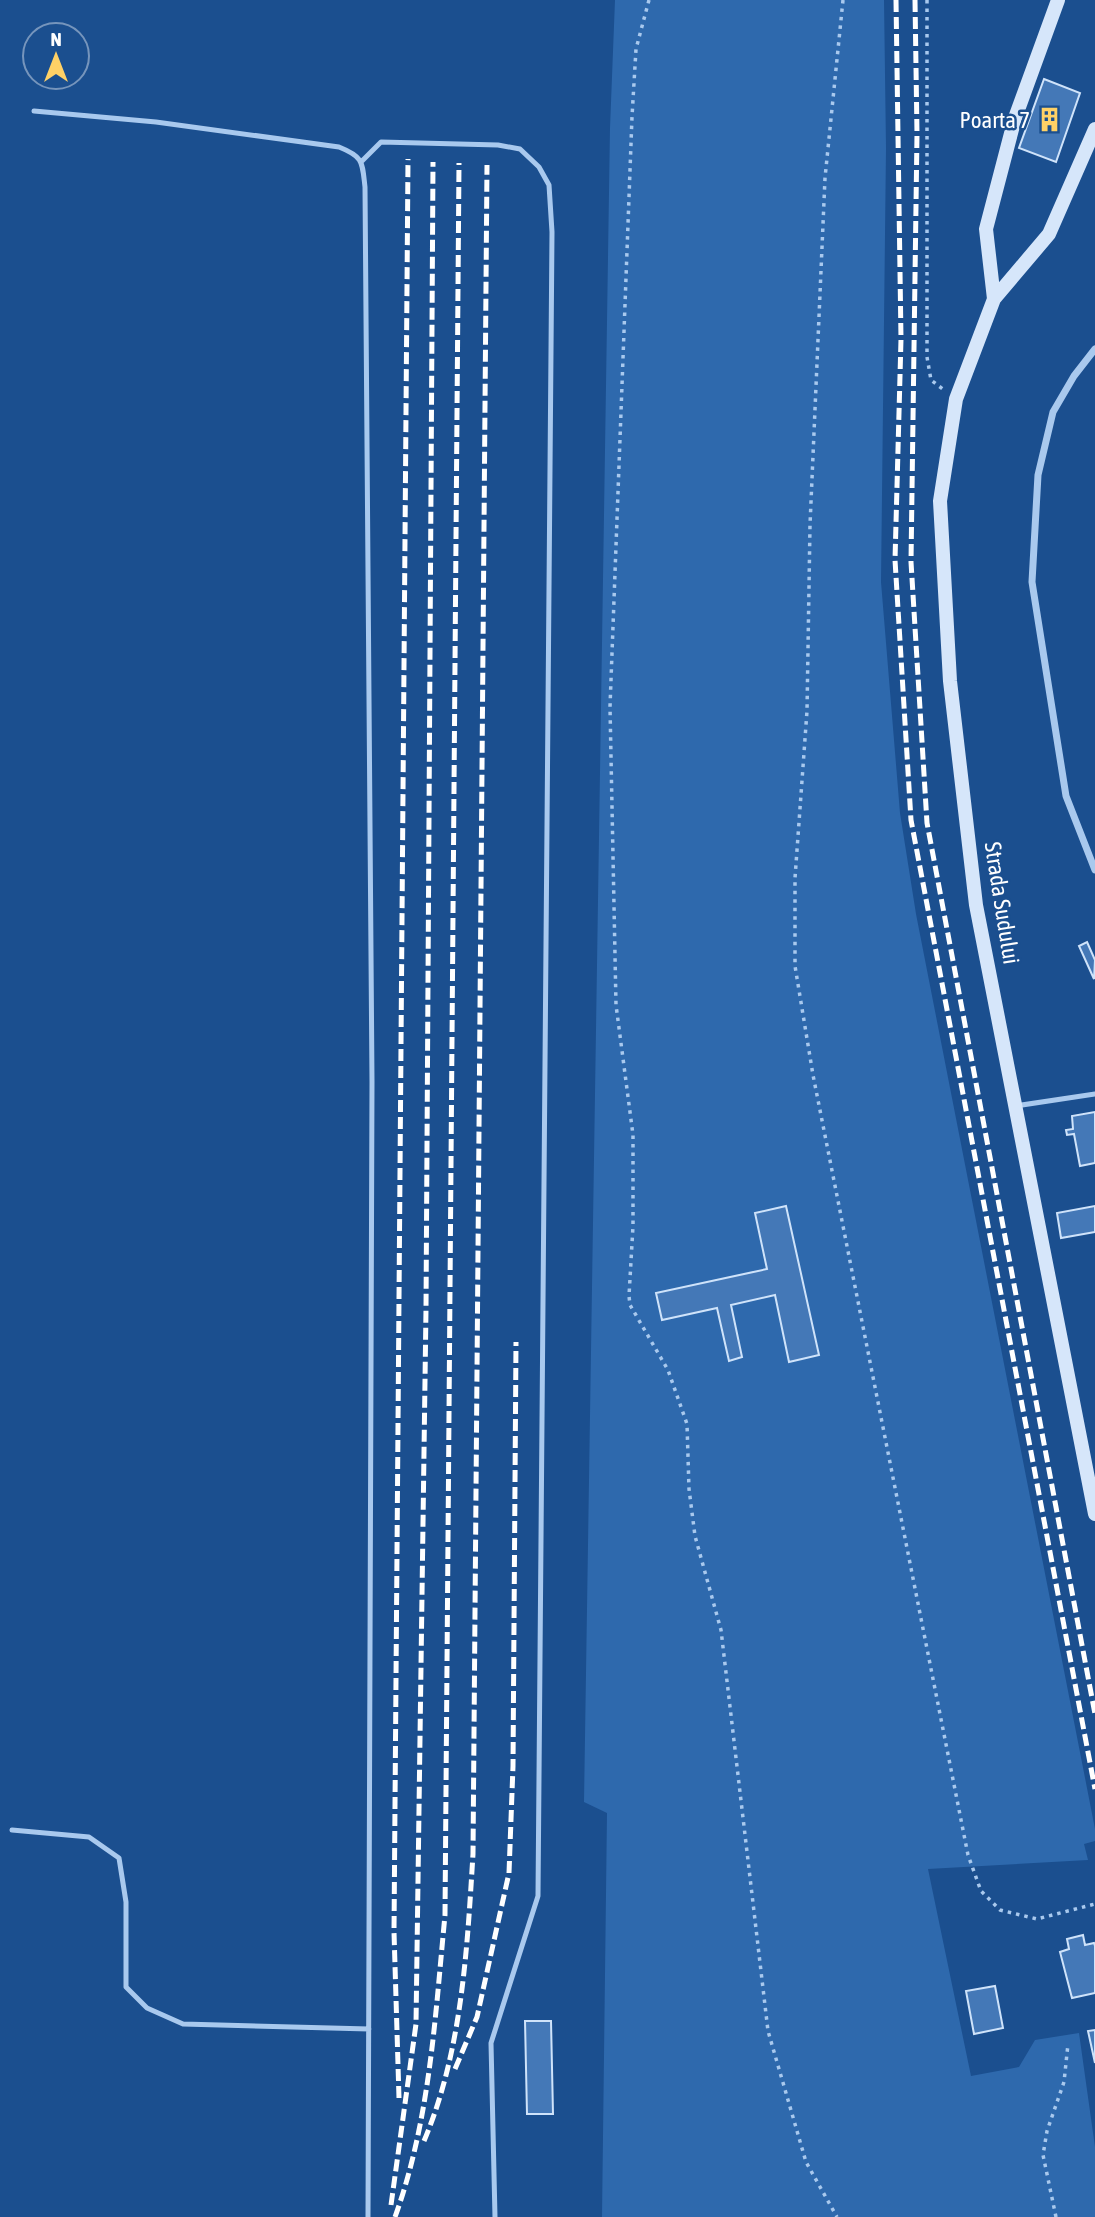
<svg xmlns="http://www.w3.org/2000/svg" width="1095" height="2217" font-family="'Asap Condensed',sans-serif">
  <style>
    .green { fill: #2e69ad }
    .building { fill: #4478b7; stroke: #cfe3fa; stroke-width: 2 }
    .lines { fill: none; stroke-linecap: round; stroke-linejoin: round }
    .path { stroke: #a9c9ee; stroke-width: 3.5; stroke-dasharray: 3.5 5; stroke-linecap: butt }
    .lane { stroke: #a9c9ee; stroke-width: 5 }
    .street { stroke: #a9c9ee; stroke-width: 7 }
    .secondary { stroke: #d6e6fa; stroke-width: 14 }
    .rail { stroke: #fff; stroke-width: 5; stroke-dasharray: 12 5; stroke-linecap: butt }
    .labels { text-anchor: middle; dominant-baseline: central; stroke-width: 5; stroke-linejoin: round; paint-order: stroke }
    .poi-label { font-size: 23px; fill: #fff; stroke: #1b4f8f; text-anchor: end }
    .street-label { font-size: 23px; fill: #fff; stroke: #1b4f8f }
  </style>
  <rect width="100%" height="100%" fill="#1b4f8f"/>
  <path class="green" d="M615,0H884L886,148L881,582L900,813L916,914L1095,1829V1841L1084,1844L1088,1860L928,1869L971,2076L1019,2067L1035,2040L1079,2033L1095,2147V2217H602L607,1813L584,1802L610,128Z"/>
  <path class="building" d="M1044,79L1080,93L1056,162L1019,148Z
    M1087,942L1095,960L1094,979L1079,946Z
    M1095,1112V1163L1080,1166L1074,1134L1067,1135L1066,1130L1073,1129L1072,1116Z
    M786,1206L819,1355L789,1362L775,1295L731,1305L742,1357L729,1361L717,1308L662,1320L656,1293L767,1269L755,1213Z
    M1095,1206V1232L1061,1238L1057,1213Z
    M1083,1935L1085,1945L1094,1943L1095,1946V1993L1072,1998L1060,1952L1069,1949L1067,1939Z
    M995,1986L1003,2028L974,2034L966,1991Z
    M525,2021H551L553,2114H527Z
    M1095,2030V2063L1088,2031Z"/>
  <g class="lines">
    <path class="path" d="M649,0L636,49L632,117L610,707L616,1005L633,1135V1226L629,1296L630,1305L668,1370L687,1424L689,1489L695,1536L721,1630L768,2031L806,2162L837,2217
      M843,0L825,178L810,525L807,711L795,878V966L813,1075L968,1855L981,1891L1000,1910L1037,1919L1095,1904
      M927,0V357L931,380L944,390
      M1056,2217L1043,2155L1047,2131L1064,2082L1068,2044"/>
    <path class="lane" d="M34,111L156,122L339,147C364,157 362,162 365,187L372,1082L368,2217
      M362,161L381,142L498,145L520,149L539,167L549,185L552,232L538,1896L491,2043L495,2217
      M1015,1106L1095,1094
      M12,1830L89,1837L119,1858L126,1902V1987L147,2008L183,2024L369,2029"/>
    <path class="street" d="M1095,349L1074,376L1053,412L1038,475L1032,582L1066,796L1095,870"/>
    <path class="secondary" d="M1095,129L1049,234L994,299L956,399L940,501L950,681L976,905L1095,1514
      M994,299L986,229L1015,118L1058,0"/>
    <path class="rail" d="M896,0L901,339L895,560L911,820L1095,1789
      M915,0L917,134L911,562L927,823L1095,1714
      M455,2069L477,2017L509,1873L513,1766L516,1342
      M399,2098L394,1932L408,159
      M424,2141C462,2051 467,1951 473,1854L487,165
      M391,2205L416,2024L426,1309L433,162
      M395,2217C430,2120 435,2018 445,1915L459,163"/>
  </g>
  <defs>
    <symbol id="building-bare" viewBox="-9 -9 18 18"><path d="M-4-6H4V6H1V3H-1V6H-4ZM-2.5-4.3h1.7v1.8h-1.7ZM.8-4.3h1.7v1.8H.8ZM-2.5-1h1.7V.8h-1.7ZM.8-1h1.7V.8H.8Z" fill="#ffd166" stroke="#1b4f8f" stroke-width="2.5" paint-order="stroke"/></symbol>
  </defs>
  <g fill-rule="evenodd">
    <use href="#building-bare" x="1032" y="102" width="35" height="35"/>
  </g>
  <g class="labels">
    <g class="poi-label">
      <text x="1030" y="120">Poarta 7</text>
    </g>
    <g class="street-label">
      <text transform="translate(1002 903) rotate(81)">Strada Sudului</text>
    </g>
  </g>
  <g transform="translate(56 56)"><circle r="33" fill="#1b4f8f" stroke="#7695bc" stroke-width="2"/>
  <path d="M0-5L12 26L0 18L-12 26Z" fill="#ffd166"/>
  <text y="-10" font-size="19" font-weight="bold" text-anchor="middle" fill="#ffffff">N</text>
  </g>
</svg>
